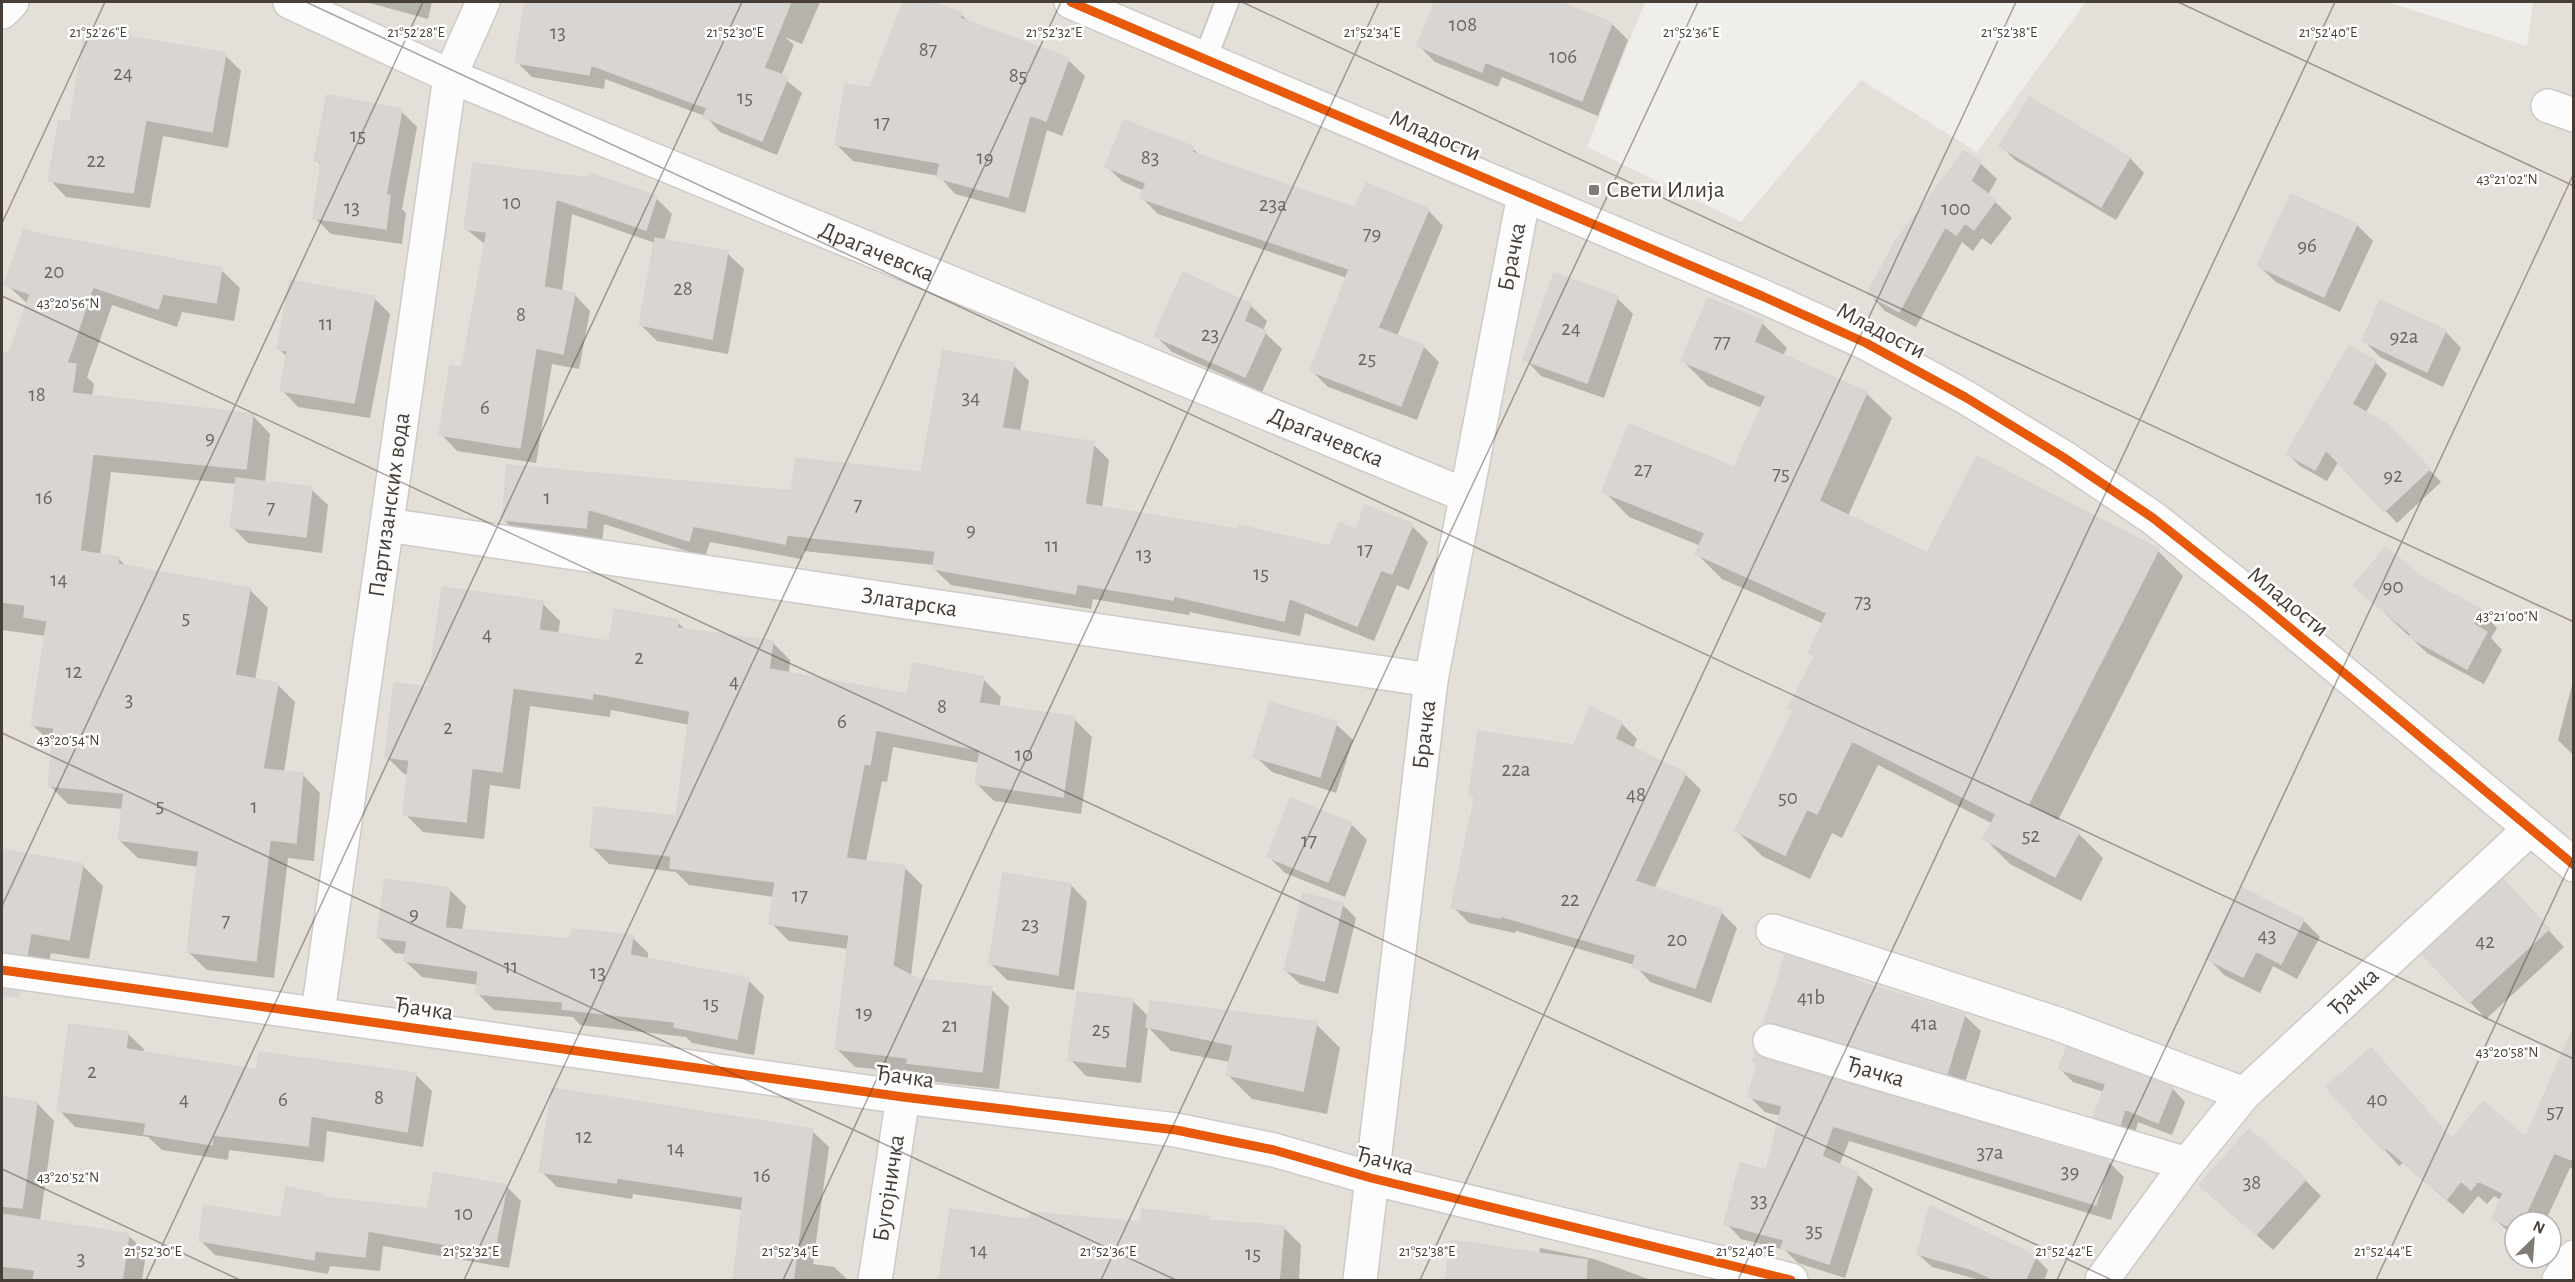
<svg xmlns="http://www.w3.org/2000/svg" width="2575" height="1282" font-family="'Alegreya Sans',sans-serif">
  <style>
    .residential { fill: #e4dfd8; fill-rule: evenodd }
    .shadow { fill: #0003 }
    .building { fill: #d9d5d2; stroke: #d8d5d1; stroke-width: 1.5 }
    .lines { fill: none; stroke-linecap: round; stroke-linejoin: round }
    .service-casing { stroke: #cdcac7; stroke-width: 26 }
    .minor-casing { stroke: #cdcac7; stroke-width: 36 }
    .service { stroke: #fdfcfc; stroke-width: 22 }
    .minor { stroke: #fdfcfc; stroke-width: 33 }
    .cycleway-casing { stroke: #fff; stroke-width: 13 }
    .cycleway { stroke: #e8590c; stroke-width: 9 }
    .ticks { fill: none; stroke: #473f37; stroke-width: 1.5; stroke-opacity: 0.45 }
    .poi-dot { fill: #827c76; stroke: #fff; stroke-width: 2 }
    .labels { text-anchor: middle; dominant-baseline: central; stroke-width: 5; stroke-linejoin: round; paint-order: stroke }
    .number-label { font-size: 21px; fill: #6d665f }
    .street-label { font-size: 24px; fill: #473f37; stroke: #fff }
    .poi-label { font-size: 24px; fill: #473f37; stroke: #fff; text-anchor: start }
    .ticks-label { font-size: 15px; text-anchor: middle; fill: #473f37; stroke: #fff; stroke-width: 5; stroke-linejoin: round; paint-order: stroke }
  </style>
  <rect width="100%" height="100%" fill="#f0eeeb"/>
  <path class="residential" d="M2,2H1645L1587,147L1741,222L1861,80L1977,152L2086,2H2386L2527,46L2533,2H2573V1280H2ZM2515,1222H2551V1258H2515Z"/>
  <path class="shadow" d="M366,2H432L428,19Z
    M527,2H607L763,28L706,2H820L802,44L785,37L794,45L781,76L802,93L777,155L720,132L705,116L605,79L604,89L532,77L517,62Z
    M905,2H928L961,14L970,23L1068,60L1085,76L1062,136L1047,130L1025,213L955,194L939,176L853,161L836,144L871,90Z
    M1437,2H1521L1533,6L1535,2H1556L1612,24L1628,40L1598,116L1502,77L1498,87L1435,62L1419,46Z
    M225,55L241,71L228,148L163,136L150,208L66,197L50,180L71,124Z
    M2030,99L2130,158L2144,173L2116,220L2015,160L2001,146Z
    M401,111L417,127L402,209L406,213L402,244L331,234L315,218L322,166L316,160Z
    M1193,149L1202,157L1356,210H1428L1443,226L1397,336L1423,346L1439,362L1417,420L1328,387L1312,371L1347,278L1158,214L1142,198L1145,191L1123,182L1107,167Z
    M1980,163L1997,179L1988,195L2012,218L1991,245L1982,238L1973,251L1962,242L1916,327L1885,311L1869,294Z
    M474,165L656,198L672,214L664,241L727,253L744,269L728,354L657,341L641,325L655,243L572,214L562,292L574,294L590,311L579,369L552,364L536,463L457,451L441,434L464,369L486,245L466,229Z
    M2291,196L2357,225L2373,241L2340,312L2276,282L2259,266Z
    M39,235L221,270L240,288L234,321L182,312L177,327L112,305L87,377L94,384L92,397L252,415L270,434L265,483L311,489L328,505L322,553L248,543L232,527L237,484L111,472L100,556L118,558L127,567L250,590L268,608L255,680L277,684L295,702L284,772L302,774L320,793L314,861L288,858L274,978L207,970L188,952L199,867L138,858L119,840L123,809L68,804L50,786L54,744L32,725L46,636L2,630V354L10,356L28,304L6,284Z
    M374,298L390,314L370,418L298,407L282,390L287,357L279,349Z
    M1617,298L1633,314L1604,398L1541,376L1525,359Z
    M1250,305L1267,321L1263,331L1282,349L1262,392L1172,352L1156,336Z
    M1762,323L1787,348L1783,356L1866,393L1892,418L1848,516L1928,555L1978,458L2158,551L2183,576L2057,822L2078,833L2103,858L2081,901L2010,864L1985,839L1993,824L1878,765L1842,838L1832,833L1810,879L1762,856L1737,831L1794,712L1815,658L1810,653L1824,624L1722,579L1697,554L1701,546L1629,517L1604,491L1735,469L1762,408L1708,386L1683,361Z
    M2445,331L2461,348L2443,387L2380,357L2364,341Z
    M2375,362L2387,374L2365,414L2399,438L2441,482L2397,523L2339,461L2327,481L2300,466L2288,454Z
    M1013,365L1029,381L1020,432L1093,444L1109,460L1102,508L1331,547L1356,531L1412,526L1428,542L1409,590L1397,585L1374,641L1305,613L1300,636L1190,612L1189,615L1093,599L1091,609L951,585L934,569L935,565L803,551L801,559L710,542L705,557L604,524L602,544L520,536L504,520L509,467L792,493L922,473Z
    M2421,578L2481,611L2497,628L2491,638L2502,650L2484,684L2427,653L2355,585Z
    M542,603L560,621L558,635L611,643L677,622L687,631L772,642L790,660L789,674L909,696L983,679L1001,697L999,707L1074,719L1092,737L1081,814L994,801L976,783L979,763L893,747L887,782L882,781L866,862L904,867L922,885L911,976L919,980L991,989L1009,1007L999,1089L927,1081L920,1074L855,1067L837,1049L849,949L789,941L771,923L774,897L689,885L676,872L609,864L591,846L678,818L690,725L611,710L610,717L530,706L520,789L490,785L484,839L423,832L405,814L409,775L404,774L386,756L430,689Z
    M2572,685L2574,686V756L2558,740Z
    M1621,723L1637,739L1633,749L1685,774L1701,790L1654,889L1721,912L1737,928L1711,1003L1650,982L1635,965L1516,931L1515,933L1469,923L1453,907L1475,799L1471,794Z
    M1336,724L1353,740L1336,793L1272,772L1255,756Z
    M1351,824L1367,840L1345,897L1285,873L1269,857Z
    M2,850L82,865L103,886L89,959L51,953L47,971L2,962Z
    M1071,885L1087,902L1074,990L1007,980L990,963Z
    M449,889L466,906L462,931L572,941L632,937L648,953V960L748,980L764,996L754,1055L692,1043L686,1037L580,1025L573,1017L494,1010L478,994L479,985L422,977L405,961L406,954L395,953L378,937Z
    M2243,890L2303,920L2320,937L2297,979L2273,966L2260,993L2224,975L2208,958Z
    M2519,898L2564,947L2486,1019L2425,954Z
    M1342,904L1356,918L1338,994L1300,984L1285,970Z
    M1854,979L1857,982L1964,1015L1981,1031L1963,1089L1782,1039L1766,1023Z
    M1132,1000L1149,1017L1316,1024L1340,1048L1327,1114L1252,1099L1228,1075L1230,1062L1171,1051L1148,1027L1141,1083L1086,1076L1070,1059Z
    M127,1033L144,1049L143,1054L258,1071L260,1054L416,1075L432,1091L423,1147L327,1131L324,1162L229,1150L228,1160L162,1150L148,1137L75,1127L59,1110Z
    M1764,1060L2109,1162L2124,1177L2111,1220L1849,1141L1839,1166L1857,1174L1873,1189L1845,1278L1798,1263L1785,1250L1741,1239L1726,1223L1767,1172L1781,1116L1765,1112L1750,1097L1758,1065L1755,1061Z
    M2060,1069L2172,1088L2185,1102L2172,1135L2138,1122L2134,1137L2109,1130L2095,1116L2104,1092L2073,1082Z
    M2574,1084V1169L2570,1168L2545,1222H2515V1237L2493,1218L2501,1200L2494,1196L2487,1204L2478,1196L2463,1214L2403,1163L2399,1166L2329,1087L2453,1140L2527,1139Z
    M2,1098L37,1103L54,1121L40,1221L129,1236L146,1253L142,1280H2Z
    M812,1131L829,1147L813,1264L834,1267L848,1280H735L743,1210L633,1194L632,1199L557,1187L541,1171Z
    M2305,1180L2321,1196L2273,1250L2201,1185Z
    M506,1186L521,1201L509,1268L383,1246L380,1271L330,1266L328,1274L215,1255L200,1240L282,1219L323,1195L327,1199L428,1210Z
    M1208,1218L1212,1222L1283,1227L1301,1245L1299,1280H941L1030,1222L1142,1223Z
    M1540,1248L1594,1259L1651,1280H1447L1539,1255Z
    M1918,1254L2035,1257L2048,1270L2044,1280H1980L1932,1267Z"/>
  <path class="building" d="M525,2H791L764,68L788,77L762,141L703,117L707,108L591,65L589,75L515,63Z
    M903,2H932L962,13L960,18L1069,58L1046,121L1030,115L1008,197L937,178L940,163L835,145L845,84L870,88Z
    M1435,2H1560L1612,23L1582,101L1485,62L1482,72L1417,46Z
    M85,29L226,53L212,132L146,120L133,193L48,181L59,120L70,122Z
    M327,95L402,109L386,195H390L386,229L313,218L321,162L314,161Z
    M2029,97L2130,157L2101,207L1999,146Z
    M1124,120L1194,147L1192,152L1355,208L1366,183L1429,209L1378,328L1424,345L1401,406L1310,371L1349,269L1140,198L1146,183L1105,167Z
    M1964,151L1981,162L1971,181L1996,200L1974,230L1965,223L1956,235L1945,227L1899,312L1867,294L1895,242Z
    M473,163L588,178L589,173L657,196L646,230L556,199L544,287L575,293L563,354L536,348L520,448L439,435L450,365L462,367L487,232L464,229Z
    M2291,194L2357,224L2324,297L2257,266Z
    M24,229L39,234L222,268L216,303L163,294L158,309L93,287L67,363L76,364L72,393L253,414L246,469L93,454L80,551L119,557L118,564L250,588L235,675L278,683L263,769L303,773L296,843L270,840L256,961L187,952L199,851L118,840L124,793L48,786L54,728L31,725L47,621L24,617L25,605L2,602V353L9,354L30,294L4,285Z
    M655,238L728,251L712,339L639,325Z
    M1183,272L1251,304L1244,321L1266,331L1245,377L1154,336Z
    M1554,273L1618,296L1587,383L1523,360Z
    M290,280L375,296L354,403L280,391L287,351L277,349Z
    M1708,298L1763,321L1754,342L1867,392L1819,501L1927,553L1977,456L2159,549L2028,805L2079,832L2055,877L1983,839L1996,814L1852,741L1817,814L1807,809L1785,855L1735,831L1793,711L1788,708L1815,656L1808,653L1827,613L1695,554L1705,533L1602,492L1629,424L1734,467L1766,396L1681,361Z
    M2380,300L2446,330L2427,372L2362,341Z
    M2349,346L2376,361L2352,404L2387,424L2430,469L2384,512L2326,450L2315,470L2286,454Z
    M943,350L1014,363L1002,428L1094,442L1085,504L1237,529L1238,525L1330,546L1339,523L1356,529L1365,505L1413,524L1392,574L1381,570L1357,626L1289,598L1284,621L1174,596L1173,600L1077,584L1075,594L933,569L935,551L787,535L785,544L693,526L689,541L588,509L586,528L502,520L507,465L791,491L796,458L921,472Z
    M236,478L312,487L306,537L230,528Z
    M2386,547L2422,577L2482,610L2473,624L2487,632L2467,669L2409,637L2411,634L2353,586Z
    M442,587L543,601L539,630L609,641L615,609L678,620L677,628L773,641L769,669L907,694L913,663L984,677L979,703L1075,717L1063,797L975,784L980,750L876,730L870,765L864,764L846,858L905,866L893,966L919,979L992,987L982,1072L907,1063L908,1058L835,1049L849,935L769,924L775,882L670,868L671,856L590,847L594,807L676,816L690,711L593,693L592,699L513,688L502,772L472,768L466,822L403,815L409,760L385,757L394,683L428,687Z
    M1270,702L1337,722L1320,777L1253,757Z
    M1590,707L1622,722L1615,739L1686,773L1635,881L1722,910L1695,988L1632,967L1636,955L1500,916V918L1451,908L1475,796L1469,795L1478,731L1574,745Z
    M1290,798L1352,823L1328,882L1267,857Z
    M2,849L83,864L69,940L31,933L27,955L2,952Z
    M1003,873L1071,884L1058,975L989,964Z
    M385,879L450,888L445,928L570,939L572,929L633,935L630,955L749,978L737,1039L674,1027L675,1022L562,1009L563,1002L476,994L478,971L404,961L407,941L377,937Z
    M2503,879L2549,929L2469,1003L2422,954Z
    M2242,888L2304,919L2281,964L2256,951L2243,977L2206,959Z
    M1303,893L1343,903L1324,981L1284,970Z
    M1785,955L1855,977L1854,980L1965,1014L1947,1074L1775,1023H1764Z
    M2,989L20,991L18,997L2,995Z
    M1077,992L1133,999L1125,1067L1068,1060Z
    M1150,1001L1317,1022L1303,1091L1226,1075L1233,1045L1146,1027Z
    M69,1024L128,1032L126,1049L257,1070L259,1052L416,1073L407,1132L311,1116L308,1146L213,1135L212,1145L144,1134L146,1123L57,1111Z
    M2574,1026V1161L2554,1153L2522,1222H2515V1229L2492,1219L2503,1193L2478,1181L2471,1190L2461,1181L2447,1199L2386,1148L2383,1151L2326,1087L2371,1048L2452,1139L2483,1101L2526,1137Z
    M2067,1047L2173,1087L2158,1123L2125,1109L2120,1125L2093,1117L2106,1084L2058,1069Z
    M1756,1053L1765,1059L2109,1161L2096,1205L1833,1126L1822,1156L1858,1173L1829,1264L1781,1248L1784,1240L1724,1224L1740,1163L1766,1170L1782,1106L1748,1097L1757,1063L1753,1061Z
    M552,1088L813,1129L793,1281H733L743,1197L617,1178L616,1183L539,1172Z
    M2,1097L37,1102L22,1208L2,1206Z
    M2249,1129L2306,1179L2256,1235L2199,1185Z
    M434,1172L507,1185L494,1253L368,1231L365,1257L315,1251L314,1260L199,1241L204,1205L281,1218L286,1187L324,1194V1197L427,1209Z
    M1930,1206L2036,1256L2025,1281H1997L1973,1270L1917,1254Z
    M950,1209L1029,1220L1030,1212L1140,1222L1142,1209L1209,1217L1208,1220L1284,1226L1279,1281H939Z
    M2,1214L129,1234L122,1281H33L35,1270L2,1266Z
    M1451,1240L1587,1260L1586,1281H1445Z"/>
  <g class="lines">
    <defs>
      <path id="service" d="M1205,59L1227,2"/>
      <g id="minor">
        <path id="s1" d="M290,2L450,76L1465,495"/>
        <path d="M1071,2L1762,296L1866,343L1965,397L2063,457L2153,518L2260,603L2574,865"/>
        <path d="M2,12L12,2"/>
        <path d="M2548,106L2574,115"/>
        <path id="s2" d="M387,525L1431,680"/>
        <path d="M1773,931L2058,1024L2244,1094"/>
        <path d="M2,970L903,1097L1176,1130L1274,1150L1371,1178L1791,1280"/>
        <path id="s3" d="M318,1013L450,76L483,2"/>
        <path id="s4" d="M1770,1041L2187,1164"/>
        <path id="s5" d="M875,1280L903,1097"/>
        <path id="s6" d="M1360,1280L1431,680L1524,195"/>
        <path id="s7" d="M2102,1280L2187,1164L2244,1094L2530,829"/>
        <path d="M2559,1280L2574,1257"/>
      </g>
    </defs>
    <use href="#service" class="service-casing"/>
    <use href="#minor" class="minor-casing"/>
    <use href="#service" class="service"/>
    <use href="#minor" class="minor"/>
    <defs>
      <path id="cycleway" d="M1071,2L1762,296L1866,343L1965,397L2063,457L2153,518L2260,603L2574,865
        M2,970L903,1097L1176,1130L1274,1150L1371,1178L1791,1280"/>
    </defs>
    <use href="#cycleway" class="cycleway-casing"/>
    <use href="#cycleway" class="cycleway"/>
  </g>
  <path class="ticks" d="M306,2L2574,1059M1242,2L2574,622M2178,2L2574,186M2,223L105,2M2,296L2112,1280M2,733L1176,1280M2,906L423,2M2,1169L240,1280M146,1280L742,2M464,1280L1061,2M783,1280L1379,2M1101,1280L1698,2M1420,1280L2016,2M1738,1280L2335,2M2057,1280L2574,173M2376,1280L2574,856"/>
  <rect class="poi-dot" x="1588" y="184" width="12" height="12" rx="3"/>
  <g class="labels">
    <g class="number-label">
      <text x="1463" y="24">108</text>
      <text x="558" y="32">13</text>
      <text x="928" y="49">87</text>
      <text x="1563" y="56">106</text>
      <text x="123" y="73">24</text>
      <text x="1018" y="75">85</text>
      <text x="745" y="97">15</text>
      <text x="882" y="122">17</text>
      <text x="358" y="135">15</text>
      <text x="985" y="157">19</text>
      <text x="1150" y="157">83</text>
      <text x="96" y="160">22</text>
      <text x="512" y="202">10</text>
      <text x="1273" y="204">23a</text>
      <text x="352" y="207">13</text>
      <text x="1956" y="208">100</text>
      <text x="1372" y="233">79</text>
      <text x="2307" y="245">96</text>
      <text x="54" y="271">20</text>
      <text x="683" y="288">28</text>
      <text x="521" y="314">8</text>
      <text x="326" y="323">11</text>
      <text x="1571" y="328">24</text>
      <text x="1210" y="334">23</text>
      <text x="2404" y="336">92a</text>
      <text x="1722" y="341">77</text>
      <text x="1367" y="358">25</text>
      <text x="37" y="394">18</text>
      <text x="971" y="397">34</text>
      <text x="485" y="407">6</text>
      <text x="210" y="437">9</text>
      <text x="1643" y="469">27</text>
      <text x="1781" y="473">75</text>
      <text x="2393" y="475">92</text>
      <text x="44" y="497">16</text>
      <text x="547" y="497">1</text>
      <text x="858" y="504">7</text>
      <text x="271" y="507">7</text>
      <text x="971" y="529">9</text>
      <text x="1052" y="545">11</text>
      <text x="1365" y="549">17</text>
      <text x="1144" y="554">13</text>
      <text x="1261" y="573">15</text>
      <text x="59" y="579">14</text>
      <text x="2393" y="586">90</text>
      <text x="1863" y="601">73</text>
      <text x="186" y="617">5</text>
      <text x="487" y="634">4</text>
      <text x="639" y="657">2</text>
      <text x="74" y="671">12</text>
      <text x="734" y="681">4</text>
      <text x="129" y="699">3</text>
      <text x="942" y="706">8</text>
      <text x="842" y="721">6</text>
      <text x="448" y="727">2</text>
      <text x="1024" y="754">10</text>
      <text x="1516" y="769">22a</text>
      <text x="1636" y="794">48</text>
      <text x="1788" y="797">50</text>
      <text x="160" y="805">5</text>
      <text x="254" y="806">1</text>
      <text x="2031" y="835">52</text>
      <text x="1309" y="840">17</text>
      <text x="800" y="895">17</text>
      <text x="1570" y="899">22</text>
      <text x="414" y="913">9</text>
      <text x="226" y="920">7</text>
      <text x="1030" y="924">23</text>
      <text x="2267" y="935">43</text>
      <text x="1677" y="939">20</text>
      <text x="2485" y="941">42</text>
      <text x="511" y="966">11</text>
      <text x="598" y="972">13</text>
      <text x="1811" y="997">41b</text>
      <text x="711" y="1003">15</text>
      <text x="864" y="1012">19</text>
      <text x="1924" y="1023">41a</text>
      <text x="950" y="1025">21</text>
      <text x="1101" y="1029">25</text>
      <text x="92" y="1071">2</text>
      <text x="379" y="1097">8</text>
      <text x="184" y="1099">4</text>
      <text x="283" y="1099">6</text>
      <text x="2377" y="1099">40</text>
      <text x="2555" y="1111">57</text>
      <text x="584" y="1136">12</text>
      <text x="676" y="1148">14</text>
      <text x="1990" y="1152">37a</text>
      <text x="2070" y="1171">39</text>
      <text x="762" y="1175">16</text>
      <text x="2252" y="1182">38</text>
      <text x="1759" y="1200">33</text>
      <text x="464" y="1213">10</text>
      <text x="1814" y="1230">35</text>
      <text x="979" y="1250">14</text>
      <text x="1253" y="1253">15</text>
      <text x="81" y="1258">3</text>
    </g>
    <g class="street-label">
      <text transform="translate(1435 136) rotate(23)">Младости</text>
      <text stroke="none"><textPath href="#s1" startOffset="638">Драгачевска</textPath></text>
      <text stroke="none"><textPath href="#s6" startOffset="1035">Брачка</textPath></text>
      <text transform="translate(1881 331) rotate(27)">Младости</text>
      <text stroke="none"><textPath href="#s1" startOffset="1124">Драгачевска</textPath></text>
      <text stroke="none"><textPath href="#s3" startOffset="513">Партизанских вода</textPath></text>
      <text transform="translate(2288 602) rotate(39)">Младости</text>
      <text stroke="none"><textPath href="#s2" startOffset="528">Златарска</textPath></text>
      <text stroke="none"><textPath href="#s6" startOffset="549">Брачка</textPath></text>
      <text stroke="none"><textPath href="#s7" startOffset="384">Ђачка</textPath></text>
      <text transform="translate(424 1009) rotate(8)">Ђачка</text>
      <text stroke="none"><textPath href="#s4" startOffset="110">Ђачка</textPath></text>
      <text transform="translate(905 1077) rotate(8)">Ђачка</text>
      <text transform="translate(1385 1161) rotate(15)">Ђачка</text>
      <text stroke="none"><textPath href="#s5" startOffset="93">Бугојничка</textPath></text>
    </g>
    <g class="poi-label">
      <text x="1606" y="190">Свети Илија</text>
    </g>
  </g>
  <g class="ticks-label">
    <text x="98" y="37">21°52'26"E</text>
    <text x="416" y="37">21°52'28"E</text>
    <text x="735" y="37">21°52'30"E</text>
    <text x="1054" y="37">21°52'32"E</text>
    <text x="1372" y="37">21°52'34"E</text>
    <text x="1691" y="37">21°52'36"E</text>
    <text x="2009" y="37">21°52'38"E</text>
    <text x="2328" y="37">21°52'40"E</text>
    <text x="2507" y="184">43°21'02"N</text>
    <text x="68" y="308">43°20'56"N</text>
    <text x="2507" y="621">43°21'00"N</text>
    <text x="68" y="745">43°20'54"N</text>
    <text x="2507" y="1057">43°20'58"N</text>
    <text x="68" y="1182">43°20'52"N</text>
    <text x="153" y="1256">21°52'30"E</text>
    <text x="471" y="1256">21°52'32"E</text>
    <text x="790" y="1256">21°52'34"E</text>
    <text x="1108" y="1256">21°52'36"E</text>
    <text x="1427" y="1256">21°52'38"E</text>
    <text x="1745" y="1256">21°52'40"E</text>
    <text x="2064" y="1256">21°52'42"E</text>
    <text x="2383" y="1256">21°52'44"E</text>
  </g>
  <rect width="2575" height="1282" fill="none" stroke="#473f37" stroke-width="6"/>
  <g transform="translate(2533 1240) rotate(25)"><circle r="28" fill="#ffffff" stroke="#b5b2af" stroke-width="1.5"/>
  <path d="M0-4.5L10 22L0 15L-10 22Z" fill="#827c76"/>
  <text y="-9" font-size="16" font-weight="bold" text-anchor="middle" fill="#473f37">N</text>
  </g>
</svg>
